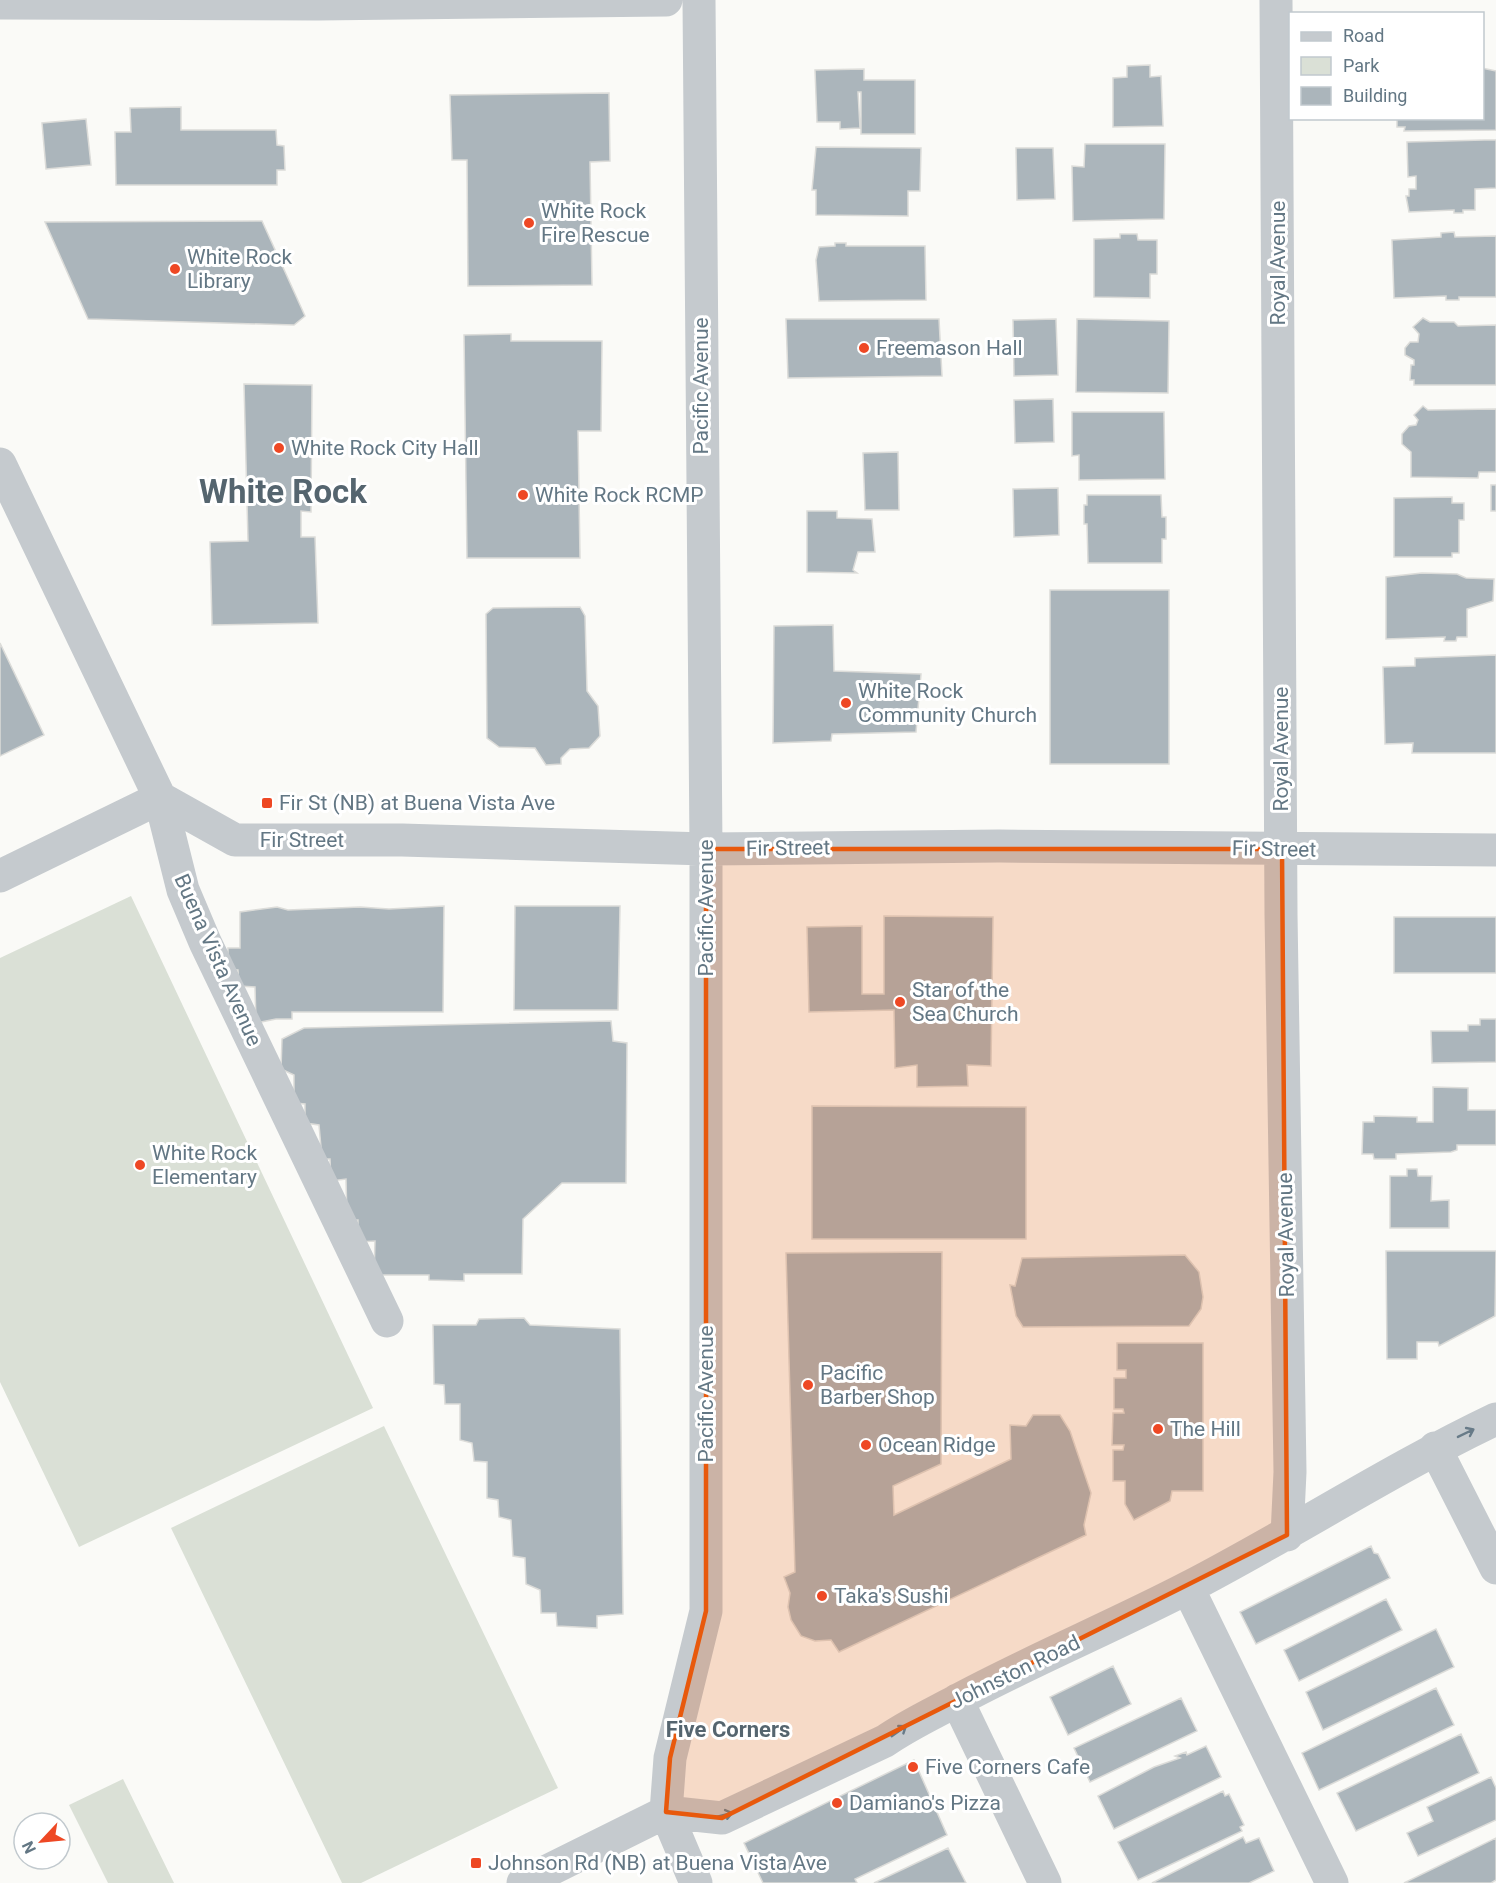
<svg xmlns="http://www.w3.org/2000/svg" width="1496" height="1883" font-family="Roboto,sans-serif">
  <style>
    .green { fill: #dae0d6 }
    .building { fill: #abb5bb; stroke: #dcdcd9; stroke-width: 1.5 }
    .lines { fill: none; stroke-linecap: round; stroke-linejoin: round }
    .minor { stroke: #c5cace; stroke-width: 33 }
    .oneway { stroke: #687b88 }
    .marked { fill: #e8590c; fill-opacity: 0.2; stroke: #e8590c; stroke-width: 4.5; stroke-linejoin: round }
    .poi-dot { fill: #ee4824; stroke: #fff; stroke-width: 2 }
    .labels { text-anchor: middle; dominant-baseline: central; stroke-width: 6; stroke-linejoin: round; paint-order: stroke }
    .poi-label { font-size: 21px; fill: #637784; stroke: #fff; text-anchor: start }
    .street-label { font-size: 21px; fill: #637784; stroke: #fff }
    .neighbourhood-label { font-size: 22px; font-weight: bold; fill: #55656f; stroke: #fff }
    .town-label { font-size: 33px; font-weight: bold; fill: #55656f; stroke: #fff }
  </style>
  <rect width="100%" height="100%" fill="#fafaf7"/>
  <path class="green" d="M131,896L373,1408L79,1547L0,1382V958Z
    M384,1426L558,1788L361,1883H342L171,1528Z
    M123,1779L174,1883H108L69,1805Z"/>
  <path class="building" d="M1150,65V77L1161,76L1163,126L1113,127V78L1127,77V66Z
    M1482,68L1496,71V130L1404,131L1405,127H1397V118H1482Z
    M864,69V80H915V134H861V92H858L860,128L840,129V122H817L815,70Z
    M609,93L610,161L590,162L592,285L468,286L467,160H452L450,95Z
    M181,107V130H276L277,145L284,146L285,170H277V185H116L115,132H131L130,108Z
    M86,119L91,165L46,169L42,123Z
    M1484,140H1496V188L1475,189V210H1463V213H1454V210L1409,212L1406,196H1409V189H1416V176L1408,177L1407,142Z
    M1085,144H1165L1164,219L1073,221L1072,166L1084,167Z
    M816,147L921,148L920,191H908V216L816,215V190H812Z
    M1016,148H1053L1055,199L1017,200Z
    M262,221L305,316L294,325L88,319L45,222Z
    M1454,232L1455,237L1496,236V297H1459V300H1446V296L1394,298L1392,240L1441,237V233Z
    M1120,234H1137L1138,240H1157V274H1150V298L1094,297V239L1120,238Z
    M835,243H846V246H925L926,300L819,301L816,260L819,247L835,246Z
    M1423,318L1430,322H1454L1458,326L1496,325V385H1414V380H1410L1411,365H1414V360L1405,355V348L1410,342H1418L1419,334L1413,327Z
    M786,319H939L942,376L788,378Z
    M1056,319L1058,375L1014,376L1013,320Z
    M1077,319L1169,321L1168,393L1076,392Z
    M511,334V341H602L601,431H578L580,558H467L464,335Z
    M244,384L312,385L311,512L301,511V537H315L318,623L212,625L210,542L248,541Z
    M1053,399L1054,442L1015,443L1014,400Z
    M1423,406L1428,410L1496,409V472H1479L1478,478L1411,477V452L1402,444V434L1409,426L1416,425L1418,420L1414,415Z
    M1072,412H1164L1165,479L1079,480V455L1072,456Z
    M898,452L899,510H865L863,453Z
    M1491,485H1496V511H1491Z
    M1058,488L1059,535L1014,537L1013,489Z
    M1087,495H1161L1162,517H1166V539H1162V563H1088L1087,524H1084V505H1087Z
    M1452,497V503H1464V520H1459V553H1452V557H1394V498Z
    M807,511H837V518L872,519L875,552H858L853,570L857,573L807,572Z
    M1422,573L1457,574L1466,578L1494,579L1493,601L1467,609V637H1457L1456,641H1444L1445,637L1386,639V577Z
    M1050,590H1169V764H1050Z
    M580,607L585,616L587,691L598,706L600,736L589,748L570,749L561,758V764L546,765L535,748L499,747L487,738L486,614L493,608Z
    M833,625L834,671L921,674L916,732L832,734L831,741L773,743L774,626Z
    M0,643L44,735L0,756Z
    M1496,655V753H1412L1413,743L1385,744L1383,667L1415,666V658Z
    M444,906L443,1012H292V1019H276L256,1023L255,987L239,986L238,970L228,969V948H240V912L277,907L288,910L360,907L389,909Z
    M515,906H620L618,1010H514Z
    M884,916L993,917L991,1066L967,1065L968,1086L917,1087V1065L895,1068L894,1010L809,1012L807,927L862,926V994H884Z
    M1394,917H1496V973H1394Z
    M1480,1019H1496V1062L1432,1063L1431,1031H1468V1025H1480Z
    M611,1021L613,1041L627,1043L626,1183H562L523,1219L522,1274H464V1281L429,1280V1275H374L375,1241L358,1242V1220H347L346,1179L331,1181L330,1159H322L319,1125L305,1123V1104L294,1103V1075L281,1069L282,1039L304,1028Z
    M1433,1087L1468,1088V1110H1496V1145H1457V1150L1451,1152L1396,1154V1159H1374L1373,1154H1362L1363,1122H1374V1116L1417,1117V1122H1433Z
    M812,1106L1026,1107V1239H812Z
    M1407,1169H1417L1418,1176H1432L1431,1201L1449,1200V1228H1390V1176H1407Z
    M1386,1251H1496L1495,1316L1439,1346L1438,1342H1417V1359H1387Z
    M942,1252L941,1464L893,1486L894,1515L1011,1459L1010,1425L1026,1426L1033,1415H1060L1070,1431L1091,1493L1084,1525L1086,1535L839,1652L831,1640L815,1641L801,1636L791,1620L788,1607L790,1593L784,1577L795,1572L786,1253Z
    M1185,1255L1199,1272L1203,1297L1201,1309L1189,1326L1023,1327L1016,1316L1010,1285L1015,1286L1022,1258Z
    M524,1318L530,1325L620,1329L623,1614L597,1616V1628L557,1626L556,1613H541L540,1590L526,1584L525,1558L513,1556L511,1520L499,1517L498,1500L487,1498V1462L474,1461L472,1443L460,1440V1404H445L444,1385L434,1384L433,1325H476L479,1319Z
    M1117,1343H1203V1491H1172L1170,1501L1134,1520L1125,1504V1481H1113V1450H1123L1124,1445H1112L1113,1413H1124L1123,1409H1114V1378H1126V1370H1117Z
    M1371,1546L1374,1553L1378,1554L1390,1578L1256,1644L1240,1612Z
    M1386,1599L1402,1630L1299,1681L1284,1650Z
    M1436,1629L1454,1667L1323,1730L1306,1692Z
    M1113,1666L1131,1704L1068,1735L1050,1697Z
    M1436,1688L1454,1725L1319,1790L1302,1753Z
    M1181,1698L1197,1731L1090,1782L1074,1748Z
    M1461,1734L1479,1773L1356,1831L1337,1793Z
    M1206,1746L1221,1777L1114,1829L1098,1796L1154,1767L1180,1758L1175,1756L1186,1752L1187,1755Z
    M914,1760L947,1835L855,1879L857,1883H763L744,1843Z
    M1491,1777L1496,1788V1820L1418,1856L1407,1833L1433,1821L1427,1807Z
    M1223,1791L1225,1796L1229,1794L1244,1825L1240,1827L1242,1831L1138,1880L1118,1842Z
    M1243,1837L1246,1843L1259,1838L1274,1871L1249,1883H1152Z
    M1496,1838V1880L1491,1883H1404Z
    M948,1848L966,1883H874Z"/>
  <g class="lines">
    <path class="minor" d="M1276,0L1281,914L1290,1472L1287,1535
      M0,3L318,4L666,0
      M0,464L160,798L183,890L205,942L387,1321
      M160,798L235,840H402L706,849L999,846L1496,850
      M0,876L160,798
      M1435,1448L1496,1568
      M1188,1588L1332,1883
      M957,1700L1045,1883
      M523,1883L666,1812L722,1818L885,1741C908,1725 932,1714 956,1701C1032,1660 1112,1627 1189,1587C1293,1533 1391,1469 1496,1419
      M696,1883L666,1812L670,1758L706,1611V849L699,0"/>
  </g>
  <defs><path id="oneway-shaft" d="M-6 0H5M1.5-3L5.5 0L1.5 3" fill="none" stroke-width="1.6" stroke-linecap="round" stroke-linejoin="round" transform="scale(1.5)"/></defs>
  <g class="oneway">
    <use href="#oneway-shaft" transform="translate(1466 1433) rotate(-26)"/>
    <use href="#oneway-shaft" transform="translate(899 1731) rotate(-35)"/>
    <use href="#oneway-shaft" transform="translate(724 1815) rotate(-14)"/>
  </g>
  <path class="marked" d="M706,849H1282L1287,1535L722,1818L666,1812L670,1758L706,1611Z"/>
  <g class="poi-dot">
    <circle cx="529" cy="223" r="6"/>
    <circle cx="175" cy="269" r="6"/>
    <circle cx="864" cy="348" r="6"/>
    <circle cx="279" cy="448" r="6"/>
    <circle cx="523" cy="495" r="6"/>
    <circle cx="846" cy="703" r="6"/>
    <rect x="261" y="797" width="12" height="12" rx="3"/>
    <circle cx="900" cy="1002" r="6"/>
    <circle cx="140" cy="1165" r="6"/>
    <circle cx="808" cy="1385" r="6"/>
    <circle cx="1158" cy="1429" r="6"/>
    <circle cx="866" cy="1445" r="6"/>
    <circle cx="822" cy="1596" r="6"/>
    <circle cx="913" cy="1767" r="6"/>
    <circle cx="837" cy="1803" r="6"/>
    <rect x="470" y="1857" width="12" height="12" rx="3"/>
  </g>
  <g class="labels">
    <g class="poi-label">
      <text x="541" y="211">White Rock<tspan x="541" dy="24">Fire Rescue</tspan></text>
      <text x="187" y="257">White Rock<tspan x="187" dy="24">Library</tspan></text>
      <text x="876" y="348">Freemason Hall</text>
      <text x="291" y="448">White Rock City Hall</text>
      <text x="535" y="495">White Rock RCMP</text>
      <text x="858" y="691">White Rock<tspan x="858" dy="24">Community Church</tspan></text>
      <text x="279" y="803">Fir St (NB) at Buena Vista Ave</text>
      <text x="912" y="990">Star of the<tspan x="912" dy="24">Sea Church</tspan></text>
      <text x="152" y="1153">White Rock<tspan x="152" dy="24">Elementary</tspan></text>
      <text x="820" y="1373">Pacific<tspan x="820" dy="24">Barber Shop</tspan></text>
      <text x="1170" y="1429">The Hill</text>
      <text x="878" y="1445">Ocean Ridge</text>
      <text x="834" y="1596">Taka's Sushi</text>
      <text x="925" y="1767">Five Corners Cafe</text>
      <text x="849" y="1803">Damiano's Pizza</text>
      <text x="488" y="1863">Johnson Rd (NB) at Buena Vista Ave</text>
    </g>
    <g class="street-label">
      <text transform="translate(1278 263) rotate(-90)">Royal Avenue</text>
      <text transform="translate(701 386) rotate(-90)">Pacific Avenue</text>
      <text transform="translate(1281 749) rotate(-90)">Royal Avenue</text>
      <text x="302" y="840">Fir Street</text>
      <text transform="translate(788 848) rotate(-1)">Fir Street</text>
      <text transform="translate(1274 849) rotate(1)">Fir Street</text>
      <text transform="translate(706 908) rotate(-90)">Pacific Avenue</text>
      <text transform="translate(218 960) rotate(66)">Buena Vista Avenue</text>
      <text transform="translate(1286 1235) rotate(-91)">Royal Avenue</text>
      <text transform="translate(706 1394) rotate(-90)">Pacific Avenue</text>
      <text transform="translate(1015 1672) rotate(-26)">Johnston Road</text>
    </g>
    <g class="neighbourhood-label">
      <text x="728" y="1729">Five Corners</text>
    </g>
    <g class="town-label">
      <text x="283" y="491">White Rock</text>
    </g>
  </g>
  <rect x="1289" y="12" width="195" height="108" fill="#ffffff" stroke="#c1c9ce" stroke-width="1.5"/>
  <rect x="1301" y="32" width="30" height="9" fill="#c5cace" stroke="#c1c9ce" stroke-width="1.5"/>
  <text x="1343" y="42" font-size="18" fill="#637784">Road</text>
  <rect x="1301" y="57" width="30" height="18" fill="#dae0d6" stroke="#c1c9ce" stroke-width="1.5"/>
  <text x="1343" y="72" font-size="18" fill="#637784">Park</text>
  <rect x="1301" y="87" width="30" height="18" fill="#abb5bb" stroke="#c1c9ce" stroke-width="1.5"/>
  <text x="1343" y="102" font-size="18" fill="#637784">Building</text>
  <g transform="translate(42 1841) rotate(244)"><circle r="28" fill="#ffffff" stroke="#c1c9ce" stroke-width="1.5"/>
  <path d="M0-4.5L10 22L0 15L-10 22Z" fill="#ee4824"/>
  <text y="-9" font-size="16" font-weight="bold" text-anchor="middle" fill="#637784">N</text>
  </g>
</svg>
